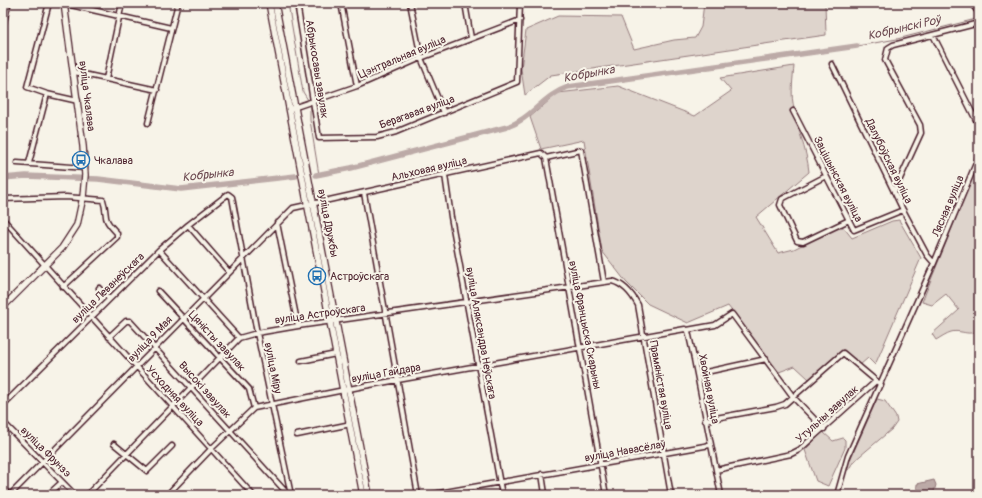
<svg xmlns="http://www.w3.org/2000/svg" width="982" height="498" font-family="Pangolin,sans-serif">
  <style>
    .green { fill: #ded4cc; stroke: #947a7c }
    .water { fill: #bcaaa7; stroke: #8e7275 }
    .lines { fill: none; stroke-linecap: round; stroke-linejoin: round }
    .stream { stroke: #8e7275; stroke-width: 1 }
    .river { stroke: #bcaaa7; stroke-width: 5.5 }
    .minor-casing { stroke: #4a1f2b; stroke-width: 7 }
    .major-casing { stroke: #4a1f2b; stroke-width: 8 }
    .minor { stroke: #f7f3e8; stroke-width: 4 }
    .major { stroke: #f7f3e8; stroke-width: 5.5 }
    .labels { text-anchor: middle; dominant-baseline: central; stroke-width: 4; stroke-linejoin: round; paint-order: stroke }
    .street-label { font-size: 11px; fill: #4a1f2b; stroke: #f7f3e8 }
    .poi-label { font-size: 11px; fill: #4a1f2b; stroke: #f7f3e8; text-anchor: start }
    .water-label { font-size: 12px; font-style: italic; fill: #6c4950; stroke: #f7f3e8 }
  </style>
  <rect width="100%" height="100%" fill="#f7f3e8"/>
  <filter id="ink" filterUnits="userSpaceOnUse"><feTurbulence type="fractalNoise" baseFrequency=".025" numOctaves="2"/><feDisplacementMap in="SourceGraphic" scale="8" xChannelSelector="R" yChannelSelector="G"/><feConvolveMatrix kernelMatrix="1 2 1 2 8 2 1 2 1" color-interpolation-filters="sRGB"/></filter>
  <g filter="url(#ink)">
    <path class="green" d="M704,3H825L826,35L551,75L525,95L521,69L526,30L558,16L621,17L634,49L674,40L695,38L701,27Z
      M794,66C793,78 791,92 793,103C796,127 807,149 809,172L756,217L778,253L794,249L833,229L844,228L852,238L892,221L899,220L921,258L875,365L868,358L860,365L844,350L809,379L795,366L779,372L728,306L688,323L648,304L626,282L602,251L584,140L541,149L530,117L558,93L618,86L695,116L731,91L720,78Z
      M979,161V327C972,339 962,329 951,332C947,333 941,337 936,340L932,334L959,310L946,294L932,305L922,302Z
      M877,399L885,401L896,417L897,422L892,429L854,461L848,470L846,469Z
      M823,432L833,441L843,438L845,440V448L828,486L816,481L805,450Z"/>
    <path class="water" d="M934,480L936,485L933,495H916L917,484Z"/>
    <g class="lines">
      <path class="stream" d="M288,3L303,92L308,100
        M857,46L897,39L976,19
        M310,107V120L319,175"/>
      <path class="river" d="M316,175L351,168L507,127C531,119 544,95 568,87L857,46
        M3,178L26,176L98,179L181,189L296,176"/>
      <defs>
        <path id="minor" d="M62,3L171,28
          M297,3L319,138L377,137L396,132L517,82L520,3
          M341,3L357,86
          M410,3L421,58L444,113
          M465,3L471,38
          M971,3L979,13
          M933,35L979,126
          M832,64L903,210L927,255L934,263
          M74,72L157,90
          M106,79L122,3
          M47,94L78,101
          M290,109L357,86L421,58L520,20
          M793,111L854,230L903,210
          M148,123L178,3
          M546,158L606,495
          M546,158L581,150L604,282
          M17,163L85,168
          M29,163L47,94L27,87L49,3
          M445,175L451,217L502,495
          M826,176L782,199L780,205L797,241L803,242L849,220
          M894,192L921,133L920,125L885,60L888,48L893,45L979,23
          M364,193L418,495
          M3,199L66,197L103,200C109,218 100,216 117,233V237L63,287
          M3,219L253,495
          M277,223L298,326
          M188,225L229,272
          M159,250L239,338
          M99,288L109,299
          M158,291L249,389L254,408
          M687,330L715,325L732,314L794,398L824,429
          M109,337L126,321H130L286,492
          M301,361L336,354
          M697,374L766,359
          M3,405L159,250L188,225L228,194L232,197L257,333L291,495
          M705,420L776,407L785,404L843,353L881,385
          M3,422L75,495
          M297,435L346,425
          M114,444L147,471L172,446
          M716,470L791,454L799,450L876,381
          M542,474L545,494
          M3,489L9,495
          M51,492L62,482
          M10,495L293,208L541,153L546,158
          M87,495L239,338L257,333L298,326L612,281C624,284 632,294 638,305L671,495
          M167,495L212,448L254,408L364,386L685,329L688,331L692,349L721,495
          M428,495L710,445
          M837,495L848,456L934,263L979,156"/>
        <path id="major" d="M269,3L363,495
          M275,3L369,495
          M3,24L8,3
          M3,307L62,248L77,225L83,197L85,175L83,146L64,3"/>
      </defs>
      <use href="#minor" class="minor-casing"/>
      <use href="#major" class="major-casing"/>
      <use href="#minor" class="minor"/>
      <use href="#major" class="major"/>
    </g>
  </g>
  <defs>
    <symbol id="bus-ring" viewBox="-11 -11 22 22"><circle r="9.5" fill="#f7f3e8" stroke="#1f6fb2" stroke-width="1.5"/><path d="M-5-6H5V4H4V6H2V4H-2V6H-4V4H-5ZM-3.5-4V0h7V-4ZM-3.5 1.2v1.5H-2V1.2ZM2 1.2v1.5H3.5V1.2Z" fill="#1f6fb2"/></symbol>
  </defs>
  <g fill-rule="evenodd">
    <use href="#bus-ring" x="71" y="150" width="20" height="20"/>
    <use href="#bus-ring" x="307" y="266" width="20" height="20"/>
  </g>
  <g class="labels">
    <g class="street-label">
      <text transform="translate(402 57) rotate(-23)">Цэнтральная вуліца</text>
      <text transform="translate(317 69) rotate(81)">Абрыкосавы завулак</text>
      <text transform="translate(87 96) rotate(83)">вуліца Чкалава</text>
      <text transform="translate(417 112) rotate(-20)">Берагавая вуліца</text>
      <text transform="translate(889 161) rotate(64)">Далубоўская вуліца</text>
      <text transform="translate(429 169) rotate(-13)">Альховая вуліца</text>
      <text transform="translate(838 179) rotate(63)">Зацішынская вуліца</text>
      <text transform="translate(948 206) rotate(-67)">Лясная вуліца</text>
      <text transform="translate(328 223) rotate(79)">вуліца Дружбы</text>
      <text transform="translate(108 288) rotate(-44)">вуліца Леванеўскага</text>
      <text transform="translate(320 314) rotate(-8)">вуліца Астроўскага</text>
      <text transform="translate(585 325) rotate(79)">вуліца Францыска Скарыны</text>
      <text transform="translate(481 333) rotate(80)">вуліца Аляксандра Неўскага</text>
      <text transform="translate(150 339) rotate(-46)">вуліца 9 Мая</text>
      <text transform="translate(217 341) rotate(47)">Цяністы завулак</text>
      <text transform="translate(273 368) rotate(79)">вуліца Міру</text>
      <text transform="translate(386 373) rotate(-10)">вуліца Гайдара</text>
      <text transform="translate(661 385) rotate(80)">Прамяністая вуліца</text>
      <text transform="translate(709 389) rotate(79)">Хвойная вуліца</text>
      <text transform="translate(205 390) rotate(48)">Высокі завулак</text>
      <text transform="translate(175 396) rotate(47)">Усходняя вуліца</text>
      <text transform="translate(827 414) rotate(-42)">Утульны завулак</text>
      <text transform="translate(625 451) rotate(-10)">вуліца Навасёлаў</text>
      <text transform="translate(46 452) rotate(45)">вуліца Фрунзэ</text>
    </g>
    <g class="poi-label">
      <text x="94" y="160">Чкалава</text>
      <text x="330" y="276">Астроўскага</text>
    </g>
    <g class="water-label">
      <text transform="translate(904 28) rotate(-13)">Кобрынскі Роў</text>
      <text transform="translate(589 74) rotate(-10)">Кобрынка</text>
      <text transform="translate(208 175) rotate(-6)">Кобрынка</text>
    </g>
  </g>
  <rect width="982" height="498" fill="none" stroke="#f7f3e8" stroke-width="16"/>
  <rect x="8" y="8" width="966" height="482" fill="none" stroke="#4a1f2b" stroke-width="1.5" filter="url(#ink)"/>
</svg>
